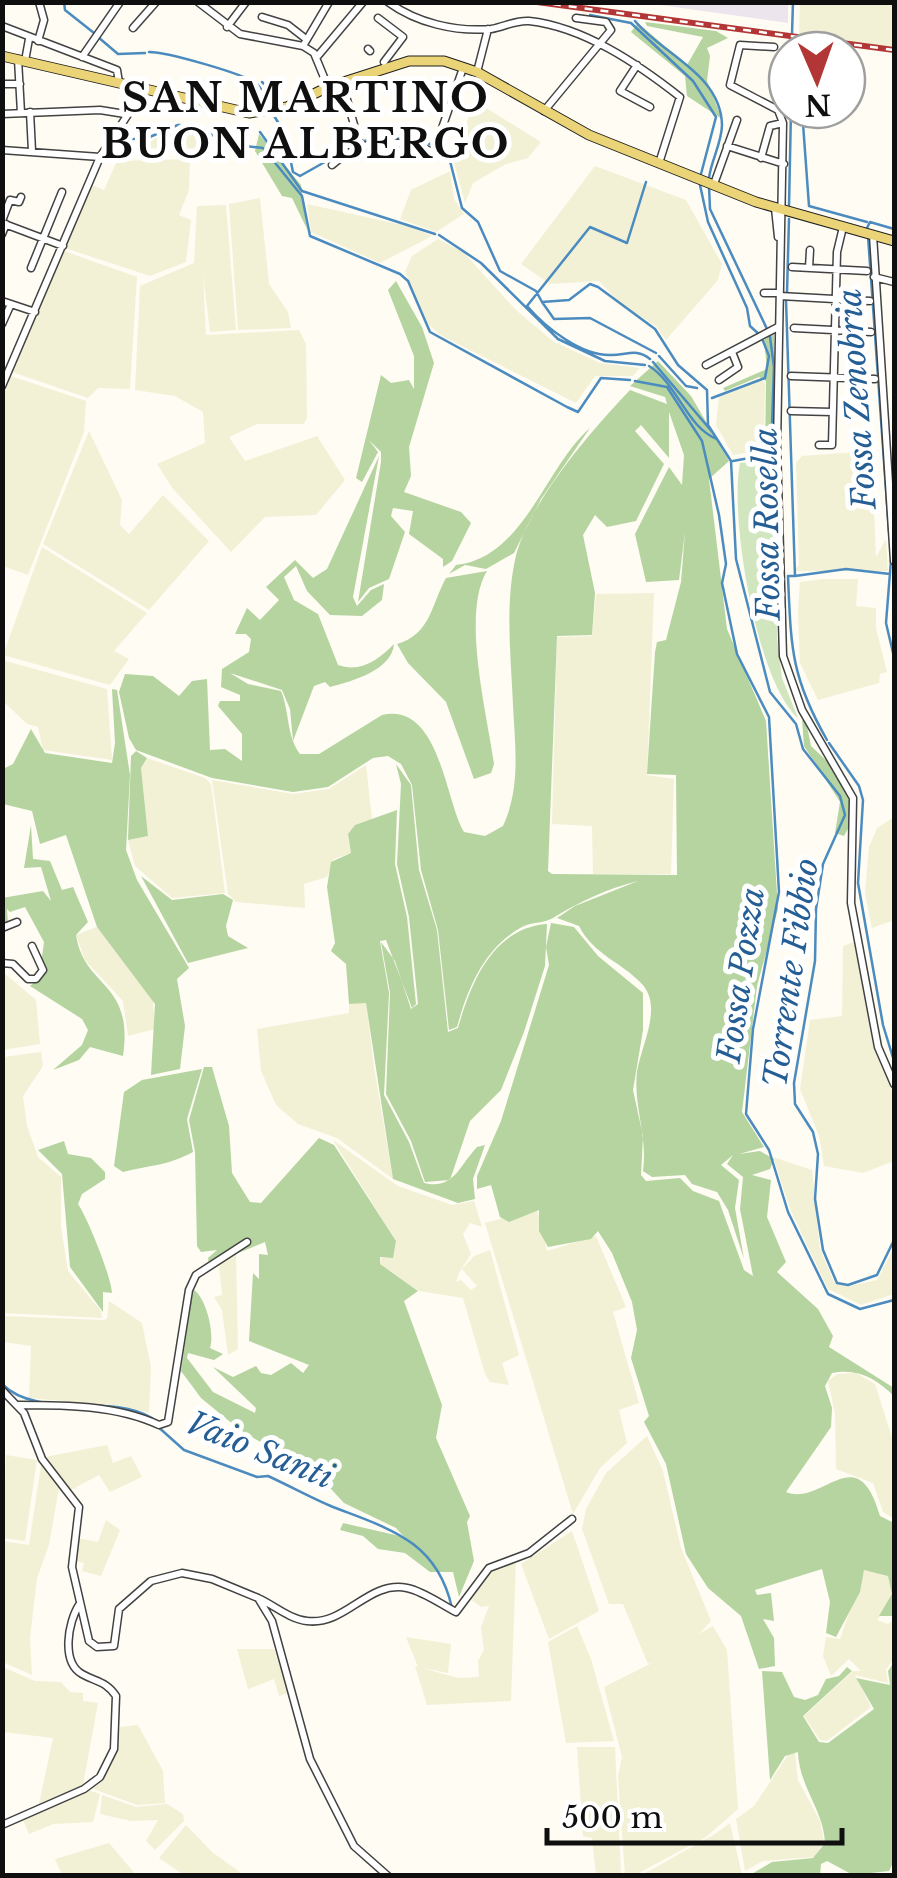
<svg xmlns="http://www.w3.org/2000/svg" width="897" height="1878" font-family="'Libre Baskerville',serif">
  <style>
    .industrial { fill: #ece5ed }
    .farmland { fill: #f2f1d5 }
    .green { fill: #d1e5bf }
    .forest { fill: #b5d4a0; fill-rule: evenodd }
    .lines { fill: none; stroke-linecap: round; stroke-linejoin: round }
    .stream { stroke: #4b8bbf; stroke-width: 2.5 }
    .minor-casing { stroke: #424242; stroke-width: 9 }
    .major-casing { stroke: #202020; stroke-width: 11 }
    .minor { stroke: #fff; stroke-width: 6 }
    .major { stroke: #ead477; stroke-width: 9 }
    .rail-casing { stroke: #b13635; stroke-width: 6 }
    .rail { stroke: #fff; stroke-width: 2.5; stroke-dasharray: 8; stroke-linecap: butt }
    .labels { text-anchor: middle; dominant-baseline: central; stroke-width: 10; stroke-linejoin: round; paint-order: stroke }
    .water-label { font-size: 32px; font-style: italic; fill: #255e95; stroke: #fff }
    .district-label { font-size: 40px; font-weight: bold; letter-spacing: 2.5px; fill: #0f0f0f; stroke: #fff }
  </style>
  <rect width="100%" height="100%" fill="#fefcf3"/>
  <path class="industrial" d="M646,3H788V23Z"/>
  <path class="farmland" d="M800,3H894V48L799,35Z
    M475,101L541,142L528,158L506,164L473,183L465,203L453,159Z
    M181,126L198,127L206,138L230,149L143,148L170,127Z
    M190,159L189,190L179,215L191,220L186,262L150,276L65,248L92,185L104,190L117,161Z
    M595,166L686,200L722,264L718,280L666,340L656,326L622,305L599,281L550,284L521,264Z
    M450,171L454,199L464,214L436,232L400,219L411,190Z
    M260,198L269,284L288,312L291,328L238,330L229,204Z
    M307,204L411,227L432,236L380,263L311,232Z
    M226,205L236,330L210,332L203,275L206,335L299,330L306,344L307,418L304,424H257L229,437L245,461L317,436L345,480L316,515L265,517L231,552L173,489L157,464L205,443L203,412L175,396L135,390L140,286L194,263L197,206Z
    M438,239L464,253L516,310L554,342L600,363L640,368L633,376H595L576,403L442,336L428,324L405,272L412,256Z
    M64,251L137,277L130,389L98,388L88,398L12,372Z
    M11,376L86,401L84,432L28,575L3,566L2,396Z
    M757,379L765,382L764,450L733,455L716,425L719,397Z
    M89,431L122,500L120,525L129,534L163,495L209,541L149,610L43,544Z
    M857,452L872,462L876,557L886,539L888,571H793L799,565L796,463L802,456Z
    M42,547L147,613L114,651L129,659L110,685L3,655Z
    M823,579H858L856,606L876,608V628L887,672L880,674L879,683L818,700L800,663L798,612L800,582Z
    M654,593L647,775L674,779L671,874H593L592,826L552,824L557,637L592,636L596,594Z
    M2,660L107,689L112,760L43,750L38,727L27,724L3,701Z
    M147,758L205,778L211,784L225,893L172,898L135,866L128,840L148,836L141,768Z
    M366,765L372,819L355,825L348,835L351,853L334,859L327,877L304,884L305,908L236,902L228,894L212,780L293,794L329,789Z
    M894,817V920L872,928L865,893L869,847L877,828Z
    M97,927L146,987L153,1001L155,1029L128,1036L123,1001L85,960L76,935Z
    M854,942L874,1049L894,1095V1161L863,1173L824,1166L819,1136L800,1089L810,1020L842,1016L843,946Z
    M3,972L36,1000L40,1044L3,1050Z
    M366,1002L374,1067L393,1179L337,1138L298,1124L276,1105L261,1071L257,1029L349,1013V1004Z
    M41,1052L43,1066L23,1096L27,1126L38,1157L61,1177V1227L68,1271L101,1311L102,1318L3,1313V1057Z
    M333,1140L398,1186L452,1205L474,1201L482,1227L470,1223L463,1234L471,1254L459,1273L456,1282L461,1280L471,1290L477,1286L462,1269L474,1256L490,1250L519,1355L502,1363L509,1385L490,1382L485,1374L463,1298L419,1291L380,1264L381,1258L393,1257L396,1241Z
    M773,1157L812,1170L820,1249L834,1282L850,1286L877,1280L894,1248V1294L861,1305L828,1289L791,1211Z
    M537,1209L547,1251L596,1236L626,1307L613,1312L639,1403L619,1410L627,1443L600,1468L573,1514L485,1223Z
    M236,1252L238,1349L228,1355L222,1310L214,1297L222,1295L219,1265Z
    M109,1301L142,1323L151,1367L149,1413L122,1406L29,1398L31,1346L3,1342V1316L103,1320L107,1319Z
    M856,1373L875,1384L894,1444V1519L883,1512L873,1483L836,1469L835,1414L828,1381L837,1374Z
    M647,1436L663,1471L681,1548L711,1621L699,1634L713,1626L727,1650L738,1809L706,1837L635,1875L625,1876L618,1776L622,1757L604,1687L654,1662L648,1664L623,1604H609L582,1529L586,1509L606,1473Z
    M107,1445L113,1463L131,1456L142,1477L110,1492L99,1475L71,1490L45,1457Z
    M6,1455L37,1460L25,1541L3,1538Z
    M41,1465L59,1488L49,1545L37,1578L30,1638L32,1675L3,1662L2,1541L29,1545Z
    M106,1520L120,1530L101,1576L82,1571L84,1563L75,1561L78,1538L98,1542Z
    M572,1531L599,1611L549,1639L521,1564Z
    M516,1559L511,1701L427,1705L415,1666L458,1678L479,1677L478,1661L484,1650L481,1627L489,1606L481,1607L469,1598L490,1571Z
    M864,1570L887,1573L893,1583L890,1605L877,1620L888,1624L894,1620V1659L886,1669L888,1683L855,1675L871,1707L827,1741L820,1740L804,1716L853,1671H861L849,1659L831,1676L823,1656L826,1637L840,1639Z
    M577,1626L591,1659L614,1741L566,1743L548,1642Z
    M406,1637L451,1644L448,1673L418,1667Z
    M237,1649H274L289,1693L279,1696L274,1679L248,1689Z
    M3,1667L35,1681L61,1682L70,1692L83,1693V1701L98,1703L83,1785L39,1804L53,1738L3,1732Z
    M138,1725L163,1771L165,1803L137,1805L91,1788L112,1763L120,1727Z
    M794,1746L798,1780L820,1821L824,1842L814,1857L763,1861L745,1871L736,1819L754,1806Z
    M577,1747H615L621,1875H596L592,1838L583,1836Z
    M88,1790L100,1794L93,1822L53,1824L29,1834L23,1820Z
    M102,1795L136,1807L167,1804L183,1814L184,1821L155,1850L146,1841L158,1820L131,1821L100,1814Z
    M730,1823L742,1875H642L715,1834Z
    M186,1825L212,1852L244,1875H184L159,1858Z
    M109,1843L136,1875H62L55,1859Z"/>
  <path class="green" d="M773,460L777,637L782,678L798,718C757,682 729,518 740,463Z"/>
  <path class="forest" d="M645,22L716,31L728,38L707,48L710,56L707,81L722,119L687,96L685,76L631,32L638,23L687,65L703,37L647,26Z
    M259,134L301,185L307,229L292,198L282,196L255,151Z
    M396,281L422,327L434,363L409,447L411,476L404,492L461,512L471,523L452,561L443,567V559L409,534L413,511L393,508L391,516L405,532L389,579L369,588L358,602L381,462V452L369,440L378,452L362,482L356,478L381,375L391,383L409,380L414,389V356L388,290Z
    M774,333L775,453L765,457L766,381L759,377L725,391L723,388L767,369L764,340Z
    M658,361L691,396L729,461L709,479L727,629L766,721L778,909L757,986L742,1112L764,1147L739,1154L760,1151L774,1159L770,1169L752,1175L771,1180L767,1217L786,1262L777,1272L818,1309L833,1336L829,1347L894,1388V1396C875,1378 858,1368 832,1373L825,1386L832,1408L831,1427L786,1492C823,1507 857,1436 880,1516L894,1523V1616H879L892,1594L888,1576L864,1570L860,1592L836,1637L826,1633L830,1602L822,1569L755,1590L757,1595L771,1593L774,1621L763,1619L774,1638L775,1666L759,1669L741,1616L708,1588L686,1554L666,1464L644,1422L649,1416L631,1358L637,1330L632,1302L612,1253L598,1231L591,1239L548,1247L539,1231V1210L509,1222L500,1217L491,1185L477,1189V1176L501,1121L549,965L546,947L551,923L574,927L598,956L643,993V1030L633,1090L643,1136L641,1175L646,1181L680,1178L693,1191L719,1201L744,1270L753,1276L740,1209L743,1177L727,1164L733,1155L721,1165L739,1180L735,1208L744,1259L728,1210L717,1192L692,1184L685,1175L652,1177L643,1171C648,1136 633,1105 637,1072C641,1045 664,1006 641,983C621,962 593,954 579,926L557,918L575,906L638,881C606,889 581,901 553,918C545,923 533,922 524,926C485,946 468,987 457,1027L449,1030L438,930L421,870L412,785L401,764L388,756L373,758L328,787L293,792L212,778L136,750L129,738L119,692L125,674L153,676L179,696L192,681L207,679L210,750L225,749L242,761V734L218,706L220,701H240V695L221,687L222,669L249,652L251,639L246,634H235L247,608L260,620L279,600L266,587L295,560L313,578L327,569L379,456L353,597L357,606L371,590L384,584L382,600L362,616L330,615L307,591L296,566L284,577L294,600L318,614L338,665C361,673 378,660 394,644C392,670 353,681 330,687L325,682L314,686L293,741L290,709L282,690L230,673L248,684L281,691C290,713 286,735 300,754H319L382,715C440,702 445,801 464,832L485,836L503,826C521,787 515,747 513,705C511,658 505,607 515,560C527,504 591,431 630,390L667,404L665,397L630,386ZM669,412L684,455L682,485L669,467L635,534L646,582L679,580L685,532L681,582L666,640L657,642L655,652L647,774L676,775L677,875L552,874L548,871L557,636L592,635L595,593L583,535L595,515L607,527L636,521L664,464L635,431L641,425L669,458Z
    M590,428L541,499L514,553L486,569L465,565L449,574L456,565C524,558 545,467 590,428Z
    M487,571C461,613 487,714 494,764L491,773L474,779L446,702L408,663L397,644C431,634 431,605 446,578Z
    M112,689L117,690L130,775L126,850L137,880L189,968L177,979L185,1026L180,1069L151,1075L155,1004L97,927L66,835L40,844L32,811L3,804V769L13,764L31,729L45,753L112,763L115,743Z
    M802,720L806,721L811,746L828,762L851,803L850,825L844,836L835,833L840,802L804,746Z
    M136,751L147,758L141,768L148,836L128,840L131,756Z
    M396,764L411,785L419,870L437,930L448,1032L458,1028C471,982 493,928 547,924L545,966L524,1032L501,1090L470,1121L450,1180L425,1182L411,1141L386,1094L390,993L381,942L395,961L411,1009L418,1004L409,917L397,864L401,784Z
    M397,810L395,864L407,917L416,1004L412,1008L386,940L380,941L389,993L384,1095L409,1142L424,1183C454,1190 459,1166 477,1147L485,1145L473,1179L475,1199L458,1203L393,1179L366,1003L349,1004L346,964L331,951L335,943L327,887L331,862L351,853L348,834L355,825Z
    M31,825L33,859L50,861L62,890L73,887L88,922L76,935C84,989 134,980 123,1056L90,1047L79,1060L53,1070L82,1045L88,1030L82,1019L30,986L39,978L44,942L25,907L10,912L7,909L8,924H3L2,898L43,891L51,901L41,867L24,868Z
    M141,876L172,900L223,894L233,900L226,926L228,936L248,948L188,963Z
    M204,1067H212L229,1126L232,1173L250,1202L261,1203L319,1138L334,1145L396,1241L393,1258L380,1257V1264L418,1291L404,1301L442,1405L436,1438L470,1516L467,1522L474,1561L459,1597L453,1572H430L405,1553L378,1549L363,1536L340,1530L343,1523L404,1537L396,1528L344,1503L320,1477L240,1430L201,1398L181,1371L193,1289C206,1297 215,1334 210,1348L223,1354L214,1360L188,1353L187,1358L213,1392L255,1413L256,1408L213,1367L233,1377L256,1366L261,1373L271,1375L291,1363L303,1373L309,1365L249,1341L253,1273L259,1279V1254L268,1255L265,1242L209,1265L208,1258L217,1250L201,1252L197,1246L195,1152L189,1120Z
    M202,1069L187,1119L193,1152C167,1166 150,1165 123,1172L114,1166L124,1092L142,1080Z
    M64,1141L68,1154L91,1158L105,1172V1179L82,1194L78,1204C88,1219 111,1276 112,1293L103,1292V1312L70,1267L62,1174L38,1150Z
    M894,1662V1861L889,1871L853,1875L827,1861L821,1864L820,1875H750L772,1862L813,1858L825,1843C824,1810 799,1787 798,1752L785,1756L770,1780L762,1671L782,1672L794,1697L805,1700L818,1695L826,1679L839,1676L847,1667L852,1671L803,1716L819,1742L828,1743L874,1709L856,1678L890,1685L888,1671Z"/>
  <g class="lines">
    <path class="stream" d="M64,2L65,10L94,33
      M590,15L631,23L693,81L716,117L701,174
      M635,21C663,55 721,74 722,125C722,142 711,161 709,178
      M792,34L793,2
      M98,37L118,54L145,53
      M792,50V39
      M149,52C166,52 247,74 258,85C263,91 267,100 270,107
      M262,82L271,91L267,97
      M802,110L809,206L867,222
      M273,114L285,134L293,172L300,176L362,141L410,138L437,146L450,161L462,208L478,222L500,271L536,291L542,302L569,300L590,284L598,287L655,329L678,365L707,390L708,425L731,461L736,559L770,692L796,724L803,749L840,796L845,815L823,864L816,909L815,961L794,1083L795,1104L813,1132L818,1154L815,1199L823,1250L837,1283L848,1285L877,1275L894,1240
      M260,132L302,191L435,234
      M127,139H145L178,125L197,126L227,144L263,148L302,196L310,236L400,274L408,281L430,332L567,407L578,412L601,378L630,380
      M646,182L627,243L590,227L527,306C545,327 581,356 611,355C628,355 636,348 650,359
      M700,185L708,222L747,308L750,326L761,336
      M709,186L710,209L767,329
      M789,206L791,110
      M867,228L870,222L894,229
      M439,235L481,263L558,339L605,361L645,365
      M868,236L889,532
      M787,293L789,219
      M786,300L795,576H788C791,648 791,677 827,740
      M542,302L554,319L590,318L656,353
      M659,356L686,386L697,388
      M653,362L714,434
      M649,366C677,383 687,428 717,439
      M635,381L667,387L702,441L719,515L726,564L722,583L737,654L769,717L779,892L753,1029L746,1114L769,1150L788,1212L828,1294L860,1309L894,1300
      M712,398L765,378L769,356L763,341
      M733,461L771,454L774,367L770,337
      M891,560L886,623L894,657
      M795,576L846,569L890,574
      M894,617V625
      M829,743L859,786L863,800L858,883L883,1025L894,1061
      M2,1384C38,1420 108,1392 152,1418
      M156,1425L184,1450L257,1477L268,1476C290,1486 311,1498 333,1507C390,1529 437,1541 452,1608"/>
    <defs>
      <path id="minor" d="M198,2L240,34L303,46
        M388,2C417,23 455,32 491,29C504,27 515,20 529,21C584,27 638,64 680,97L660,160
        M262,17L288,25L306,39
        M378,18L403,37L384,62
        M2,26L117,70L119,83
        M227,27L246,2
        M133,28L156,2
        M38,41L44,20L39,2
        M303,46L329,2
        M303,46L314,53L328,87
        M774,47L740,45L730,85L778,110L783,123L777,446L783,656L802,710L853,798L851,903L878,1047L894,1084
        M368,49L370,51
        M82,57L120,2
        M316,58L363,2
        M18,59L21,113
        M25,61L29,39
        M637,65L620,91L650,107
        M477,72L488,29
        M342,82L360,146
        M2,84H20
        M544,111L611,30L606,22L576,18
        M30,112L32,151
        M782,112L785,83
        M2,114L100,110L125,114
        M727,146L784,164
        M2,150L100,157
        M433,154L463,68
        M761,158L770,126L783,123
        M332,165C364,137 396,138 434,152
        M714,184L737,120
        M775,208L778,237
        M2,221L10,200L19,202L21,197
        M2,223L63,246
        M2,234L6,224
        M873,235L894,561
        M792,267L867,271
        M31,268L62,192
        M809,268L810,250
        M874,277L894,282
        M764,293H780
        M780,296L870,301
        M2,301L35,312
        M2,324L11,304
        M794,328L871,332
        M706,365L778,327
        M791,376L875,379
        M719,380L738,367L732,352
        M2,386L100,157L144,90
        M791,411L832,412
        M819,445H832L837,252L843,227
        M2,928L17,922
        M2,963L13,964L28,979H36L43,970L32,946
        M2,1390L24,1413L42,1459L79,1507L72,1567L89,1641L97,1647L114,1646L119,1609L151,1581L182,1573L212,1579L258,1598L272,1621L310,1759L354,1846L388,1876
        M19,1405C65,1405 116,1405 159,1425L168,1422L189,1290L196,1275L247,1242
        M258,1598C274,1605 289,1619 307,1621C346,1626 368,1580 407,1588C423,1591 442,1605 456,1612L489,1568L529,1553L572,1519
        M2,1825L84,1789L100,1777L114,1749L116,1696C106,1681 96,1682 82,1674C61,1662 68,1622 79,1605"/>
      <path id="major" d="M2,56L249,113L287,107L328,87L409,61H444L477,72L589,135L756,202L894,241"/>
    </defs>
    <use href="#minor" class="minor-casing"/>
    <use href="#major" class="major-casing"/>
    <use href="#minor" class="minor"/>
    <use href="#major" class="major"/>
    <defs>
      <path id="rail" d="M537,2L894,50"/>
    </defs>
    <use href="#rail" class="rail-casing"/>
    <use href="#rail" class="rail"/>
  </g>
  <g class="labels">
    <g class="water-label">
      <text transform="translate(857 399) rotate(-94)">Fossa Zenobria</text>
      <text transform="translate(767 524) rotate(-91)">Fossa Rosella</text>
      <text transform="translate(791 973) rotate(-82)">Torrente Fibbio</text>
      <text transform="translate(741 975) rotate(-82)">Fossa Pozza</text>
      <text transform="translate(260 1450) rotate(22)">Vaio Santi</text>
    </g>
    <g class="district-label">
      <text x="306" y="98">SAN MARTINO<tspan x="306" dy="46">BUON ALBERGO</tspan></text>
    </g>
  </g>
  <rect width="897" height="1878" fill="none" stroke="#0f0f0f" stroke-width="10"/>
  <g transform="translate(817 80) rotate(178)"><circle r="48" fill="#ffffff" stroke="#9f9f9f" stroke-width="2.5"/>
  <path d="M0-8L18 38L0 25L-18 38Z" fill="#b13635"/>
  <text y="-15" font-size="28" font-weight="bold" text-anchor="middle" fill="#0f0f0f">N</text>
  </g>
  <path d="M547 1828v15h295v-15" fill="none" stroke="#0f0f0f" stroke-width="5"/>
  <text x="562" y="1828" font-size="30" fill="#0f0f0f" stroke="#ffffff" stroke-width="8" paint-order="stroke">500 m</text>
</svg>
